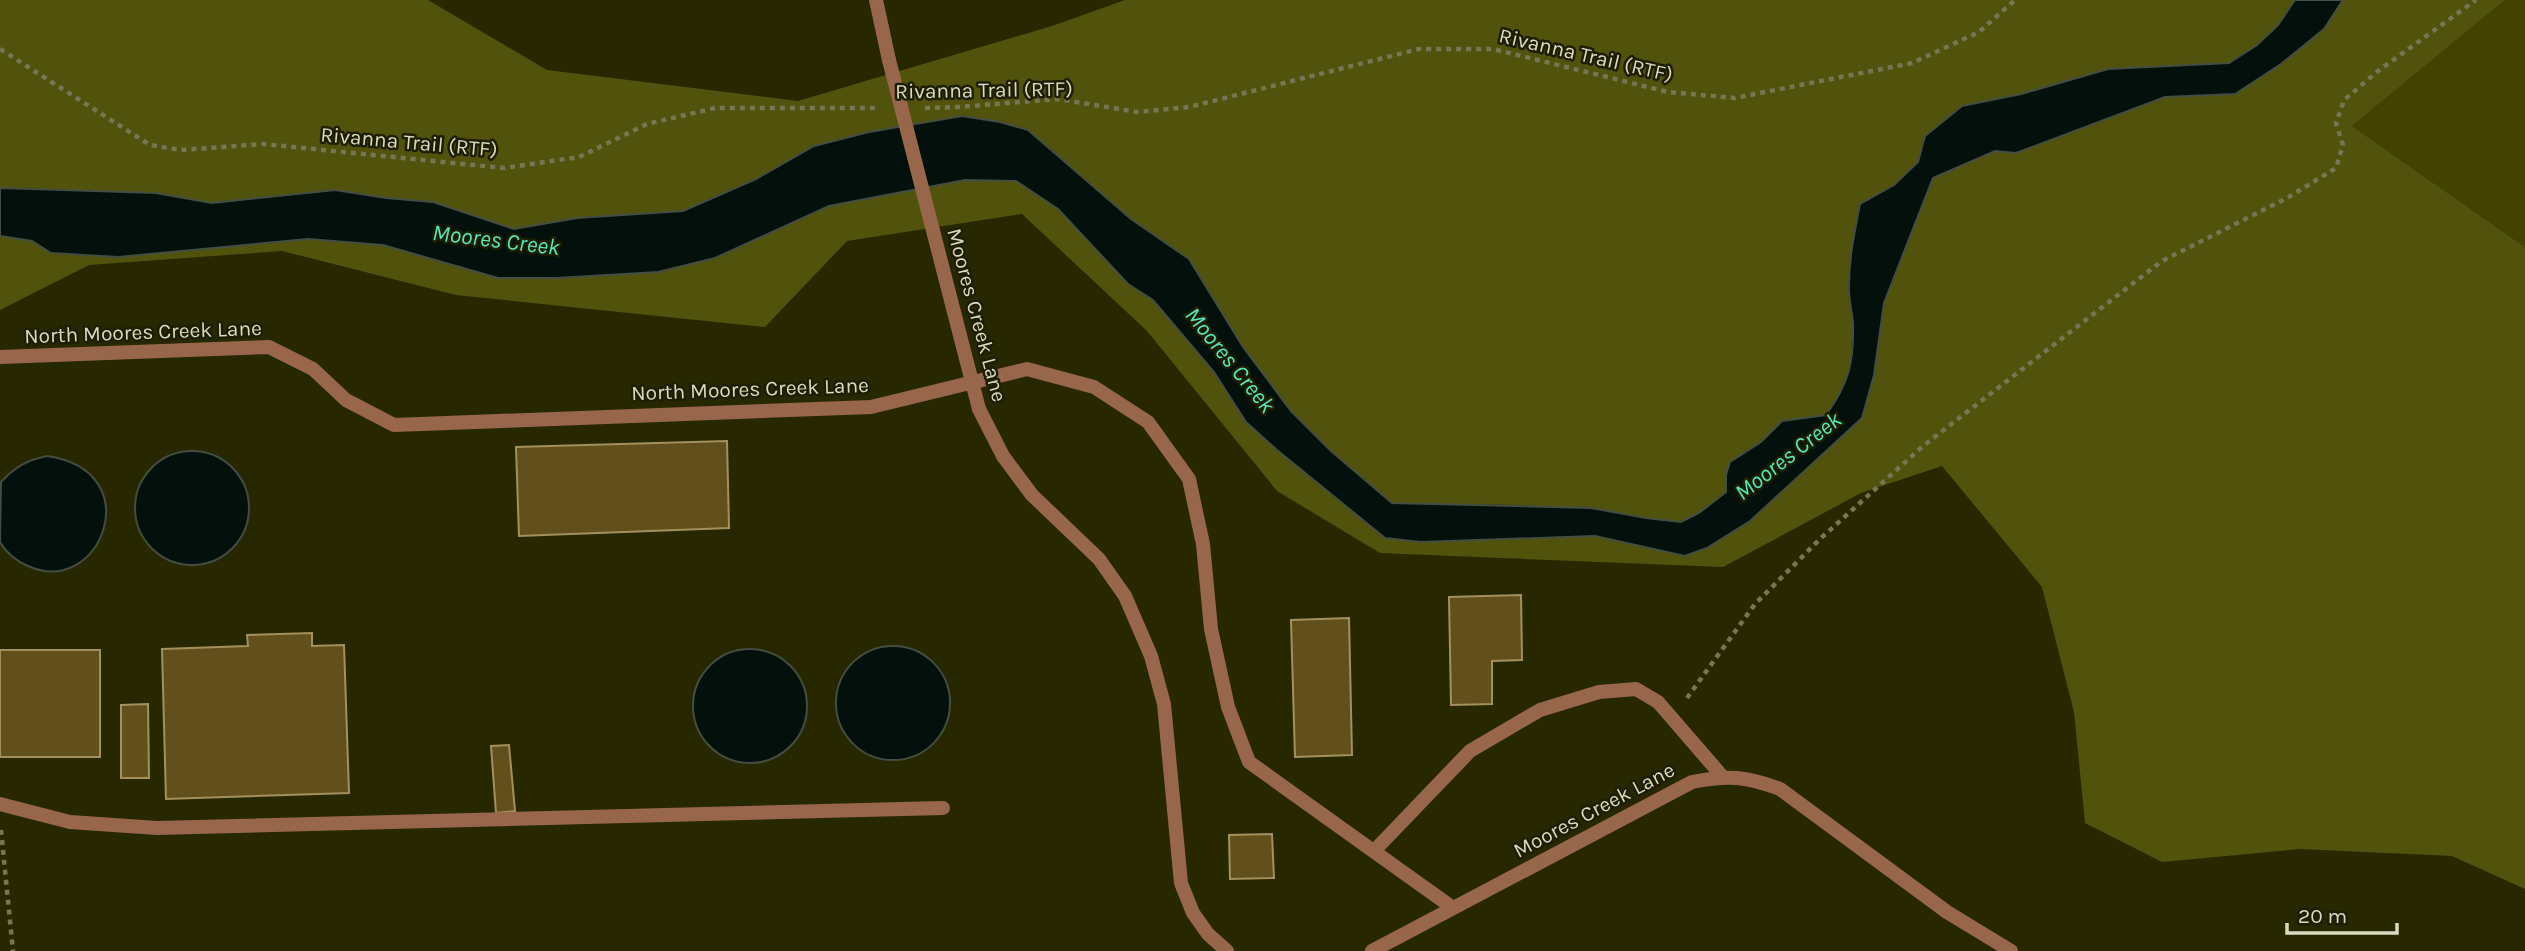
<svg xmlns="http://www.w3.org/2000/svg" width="2525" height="951" font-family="Karla,sans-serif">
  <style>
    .green { fill: #434300 }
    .forest { fill: #51520c }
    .water { fill: #04100c; stroke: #444d42; stroke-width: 2 }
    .building { fill: #614f1c; stroke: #a3905d; stroke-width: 2 }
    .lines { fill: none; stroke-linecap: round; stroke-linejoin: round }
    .path { stroke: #767654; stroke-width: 4.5; stroke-dasharray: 5 5; stroke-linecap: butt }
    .service { stroke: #98674b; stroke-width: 14 }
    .service-bridge { stroke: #98674b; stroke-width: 14 }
    .labels { text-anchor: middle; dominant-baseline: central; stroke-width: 5; stroke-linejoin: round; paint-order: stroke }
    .street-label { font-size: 21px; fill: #d9dabf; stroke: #1e1e04 }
    .water-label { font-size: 23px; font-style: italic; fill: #57e7bd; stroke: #1e1e04 }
  </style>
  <rect width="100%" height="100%" fill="#282800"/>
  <path class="green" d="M2505,0H2525V247L2352,126Z"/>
  <path class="forest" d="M0,0H428L547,70L798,101L1052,26L1125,0H2295L2278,25L2257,46L2229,63L2108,69L2021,94L1962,106L1925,136L1918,161L1894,185L1860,204L1848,287L1853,323L1850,370L1842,393L1826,415L1782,421L1761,442L1731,462L1726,475V491L1699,513L1681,522L1521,505L1392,503L1331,451L1291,411L1243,347L1189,259L1131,219L1028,130L1000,122L814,146L756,179L683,211L577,218L514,229L433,202L386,198L335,190L212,203L156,193L2,188H0Z
    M2343,0H2505L2352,126L2525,247V889L2452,856L2300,849L2162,862L2085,823L2074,712L2042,587L1942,466L1861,493L1723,567L1380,553L1277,491L1147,331L1022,214L847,241L765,327L456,295L282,251L89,265L0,310V236L32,241L51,253L215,248L308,239L383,245L498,278H556L657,272L715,258L829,206L965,180L1016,181L1058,209L1128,284L1153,300L1214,372L1246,422L1420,542L1595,536L1685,556L1874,375L1884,303L1932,178L1995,151L2016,153L2165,97L2236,94L2281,64L2323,29Z"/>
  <path class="water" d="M2295,0H2343L2324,29L2281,64L2235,94L2165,97L2016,153L1995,151L1933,178L1884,303L1874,375L1862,418L1750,521L1707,548L1685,556L1595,536L1420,542L1385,538L1277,450L1246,422L1214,372L1153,300L1128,284L1058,209L1016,181L965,180L829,206L715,258L658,272L556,278H498L383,245L308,239L118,257L51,253L32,241L0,236V188L156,193L212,203L335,190L386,198L433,202L514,229L577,218L683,211L756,179L814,146L869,132L962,116L1000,122L1028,130L1131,219L1189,259L1243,347L1291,411L1331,451L1392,503L1591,508L1646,518L1681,522L1699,513L1726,492V475L1730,462L1761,442L1782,421L1826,415C1849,383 1854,362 1853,323C1852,310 1848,297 1849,285C1849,257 1855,230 1860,204L1894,185L1918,162L1925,136L1962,106L2021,94L2108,69L2229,63L2257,45L2278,25Z
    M135 508a57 57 0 1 1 114 0a57 57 0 1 1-114 0Z
    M47,456C151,471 100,599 28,566C16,561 7,554 0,542L1,482C15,467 27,460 47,456Z
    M836 703a57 57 0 1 1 114 0a57 57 0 1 1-114 0Z
    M693 706a57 57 0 1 1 114 0a57 57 0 1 1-114 0Z"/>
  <path class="building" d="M727,441L729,528L519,536L516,447Z
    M1521,595L1522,660L1492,661V704L1451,705L1449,597Z
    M1349,618L1352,755L1295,757L1291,620Z
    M312,633V646L344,645L349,793L166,799L162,649L248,646L247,635Z
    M0,650H100V757H0Z
    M148,704L149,778H121V705Z
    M509,745L515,811L496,813L491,746Z
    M1272,834L1274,878L1230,879L1229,835Z"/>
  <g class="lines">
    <path class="path" d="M0,49L150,145L181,150L263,144L504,168L579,157L647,124L715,108H875
      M925,108L958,107L1058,99L1137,112L1189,107L1419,49H1493L1668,92L1735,98L1912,63L1979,32L2015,0
      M1687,698L1755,604L1820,539L1923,446L2162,261L2287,198L2336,168L2343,145L2336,123L2344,100L2378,71L2476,0
      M1,830L13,951"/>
    <path class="service" d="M876,0L889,60
      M0,357L269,347L313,369L346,400L394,425L871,407L1027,369L1094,387L1148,422L1189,479L1203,544L1211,629L1228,707L1249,762L1453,908
      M979,409L1003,456L1032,495L1099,559L1125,596L1151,656L1164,704L1181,883L1193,913L1208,934L1227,951
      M0,804L70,822L157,828L943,808
      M1374,851L1470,751L1540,710L1599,692L1636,689L1658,702L1722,776
      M1372,951L1692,782C1728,775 1746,776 1780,789L1947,912L2011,951"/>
    <path class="service-bridge" d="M889,60L979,409"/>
  </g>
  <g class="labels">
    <g class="street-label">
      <text transform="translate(1586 55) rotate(13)">Rivanna Trail (RTF)</text>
      <text transform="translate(984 90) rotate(-1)">Rivanna Trail (RTF)</text>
      <text transform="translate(409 142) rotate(5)">Rivanna Trail (RTF)</text>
      <text transform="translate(977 315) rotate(75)">Moores Creek Lane</text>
      <text transform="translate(143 332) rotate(-2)">North Moores Creek Lane</text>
      <text transform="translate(750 389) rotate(-2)">North Moores Creek Lane</text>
      <text transform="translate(1594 810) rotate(-28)">Moores Creek Lane</text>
    </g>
    <g class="water-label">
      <text transform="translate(496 240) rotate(7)">Moores Creek</text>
      <text transform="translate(1230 360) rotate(51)">Moores Creek</text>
      <text transform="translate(1788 456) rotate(-38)">Moores Creek</text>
    </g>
  </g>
  <path d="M2287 923v10h110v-10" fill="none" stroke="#d9dabf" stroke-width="3.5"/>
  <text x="2298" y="923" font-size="21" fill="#d9dabf" stroke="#1e1e04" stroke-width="5" paint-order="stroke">20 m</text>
</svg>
